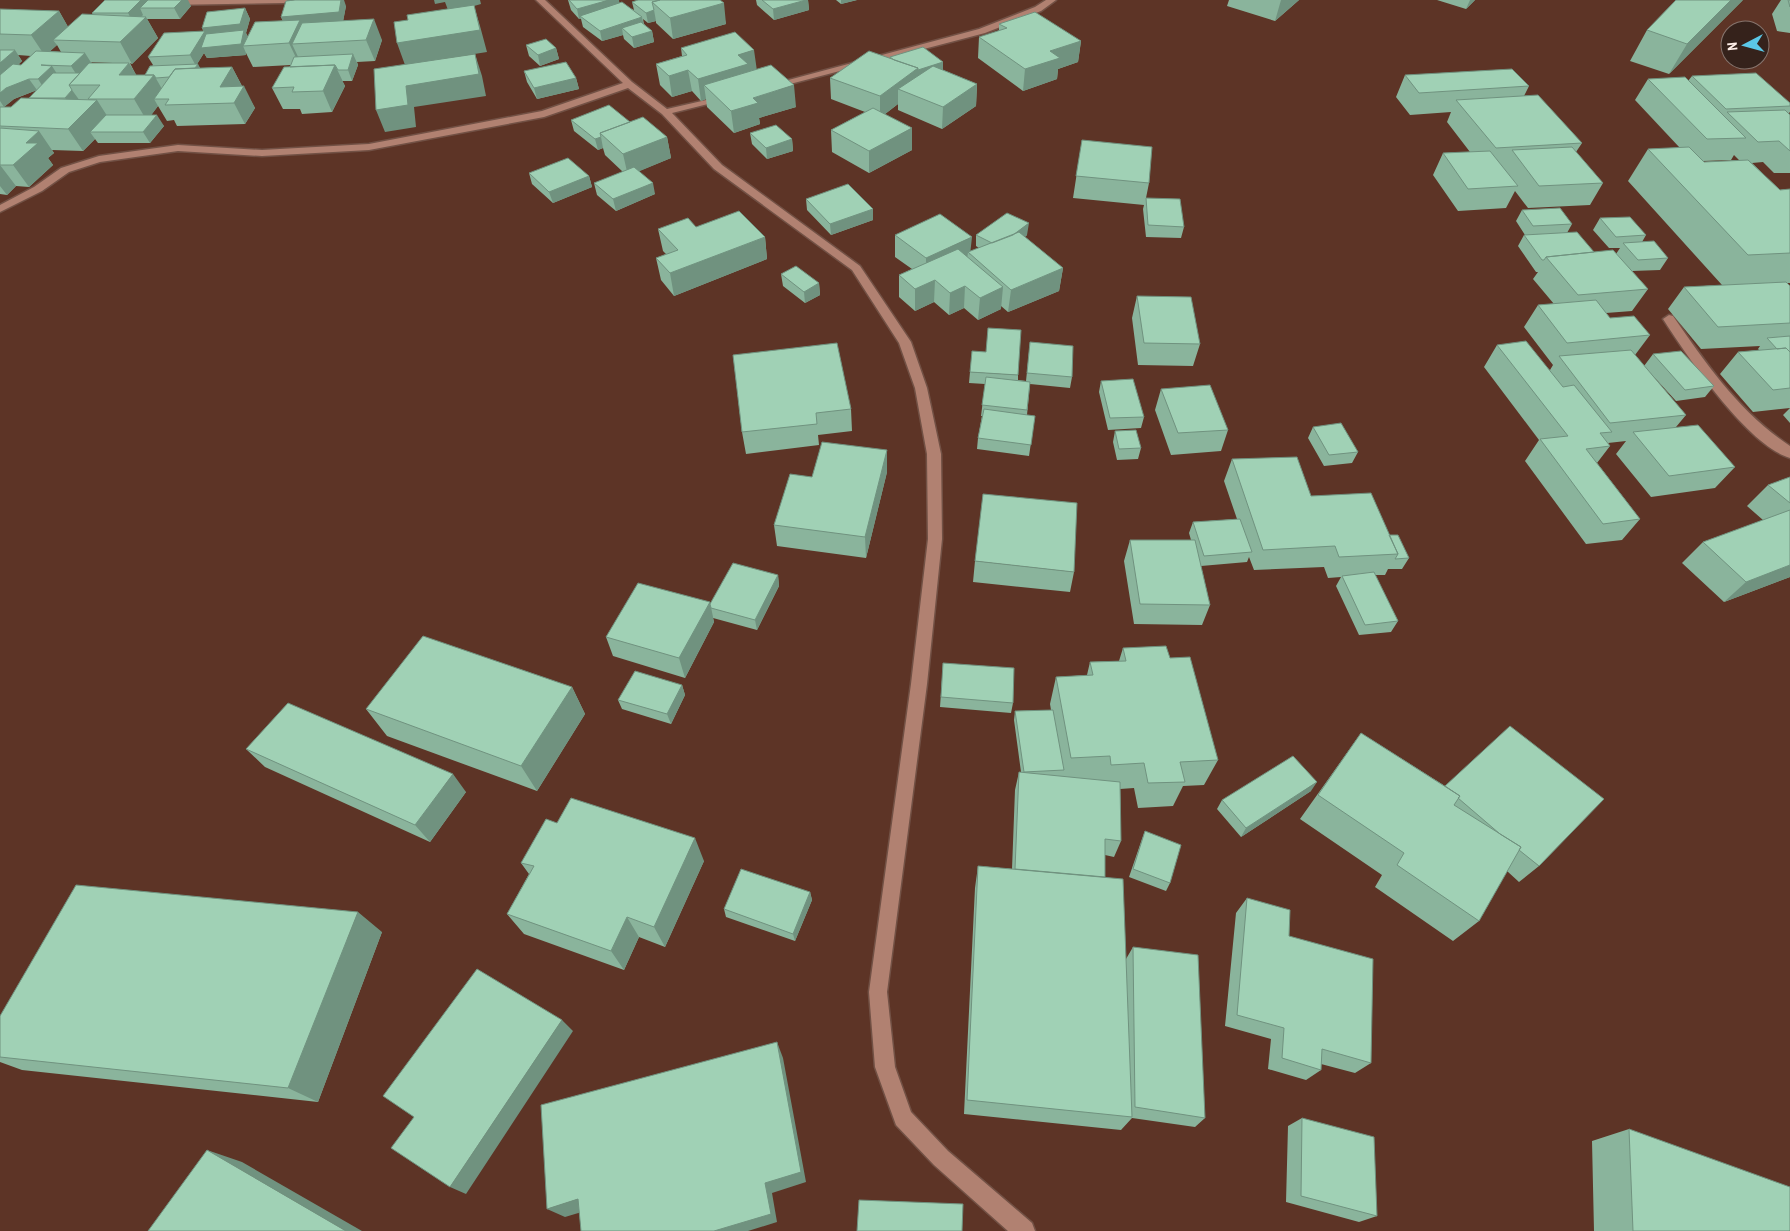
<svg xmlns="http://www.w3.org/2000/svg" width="1790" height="1231" font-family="'Archivo Narrow',sans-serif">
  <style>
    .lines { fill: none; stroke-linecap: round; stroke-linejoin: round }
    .minor-casing { stroke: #725145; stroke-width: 3 }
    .minor { fill: #b18171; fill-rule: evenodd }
    .wall { fill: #8ab49c; fill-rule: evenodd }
    .shaded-wall { fill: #70927f }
    .building { fill: #a0d1b5; stroke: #70927f }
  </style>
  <rect width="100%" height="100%" fill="#5d3426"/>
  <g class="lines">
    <defs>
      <path id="minor" d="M171,0H288L284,3L168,5V1Z
        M536,0H545L632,82L667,109L728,95V99L672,113L722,165L860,266L911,342L927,388L941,454L942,539L927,684L887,992L895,1067L911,1112L948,1151L1032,1223L1035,1231H1008L934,1165L896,1125L875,1067L869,992L911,684L928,539L927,454L915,388L899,343L852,270L714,169L662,114L628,88L544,117L369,150L262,156L178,151L100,162L69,172L42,191L0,212V205L34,187L61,168L99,156L178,145L262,150L369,144L542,111L623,83Z
        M1046,0H1056L1041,11L985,33L771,89L766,86L979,29L1035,7Z
        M1669,315L1673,316C1707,365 1740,413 1790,446V458C1747,445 1687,356 1663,319Z"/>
    </defs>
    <use href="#minor" class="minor-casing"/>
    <use href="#minor" class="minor"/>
  </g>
  <path class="wall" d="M105,0L191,6L180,19H147L158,38L132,64L130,63L136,75H145L153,65L148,57L204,32L202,28L245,8L250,19L246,33L248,37L283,21L281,17L346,6L343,21L382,40L375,61L357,62L358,65L352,81H342L345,86L332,112L302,114L300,109H283L272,88L291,65L253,67L246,53V55L207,58L204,53L197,64L200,68L232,67L242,86L255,108L245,124L177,126L174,120L167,121L158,106L151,115L164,126L150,143H98L95,139L83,151L52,150L54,153L48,158L53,165L29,187L16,186L7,195L0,194V107H11L29,98L37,90L14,99L4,107H0V10L59,11L68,27L93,15L92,13ZM57,45L61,52L50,51ZM18,55L31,56L21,65H18L22,61ZM91,62L113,63H92Z
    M568,0L619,3L634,10L632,2L720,0L726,24L673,39L656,23V21L648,23L643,19L644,24L652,31L654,42L634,48L624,39L623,35L602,41L583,27L581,19H579L571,10Z
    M756,0H808L809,10L774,20L757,5Z
    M836,0H857L841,4Z
    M1229,0H1299L1275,21L1227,6Z
    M1437,0H1475L1466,9Z
    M1743,0L1669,74L1630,61L1647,30Z
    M1781,0H1790V33L1777,31L1772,14Z
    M999,24L1081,41L1078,62L1058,69L1057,79L1023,91L978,58L979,37L999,31Z
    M526,45L556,48L559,59L540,66L529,56Z
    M681,48L756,69L796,107L759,118L760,124L734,133L707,107L706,99L701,101L692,91L672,97L660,85L656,64L682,56Z
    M890,57L943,62V70L977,84L976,106L942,129L898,110V104L885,114L912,150L869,173L832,152L831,130L865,112L831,99L830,78L890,59Z
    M524,71L576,78L579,89L537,99L527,82Z
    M1405,75L1529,86L1524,96L1582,143L1576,152L1603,183L1590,205L1528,208L1515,191L1506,208L1458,211L1433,175L1443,153L1470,152L1447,122L1451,112L1410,115L1396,97Z
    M1692,76L1790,103V112L1789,113L1790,115V173H1774L1763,162L1752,163L1780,190L1790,189V283H1787L1790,323V423L1783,415L1790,408L1753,412L1720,374L1738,352L1759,350L1758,349L1760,346L1701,349L1668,309L1684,287L1722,285L1628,181L1648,149L1680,148L1635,100L1648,79L1688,81ZM1734,155L1739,160L1704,162L1703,161L1731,160Z
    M571,120L630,122L667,137L671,158L639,171L655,194L616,211L597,195L594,183L623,172L605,155L603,148L598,150L574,131Z
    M750,133L792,139L793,151L767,159L752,144Z
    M1082,140L1149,183L1146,198L1184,227L1181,238L1146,237L1143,209L1144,205L1073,198Z
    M529,173L589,176L592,187L553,203L532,184Z
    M806,199L873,209V220L831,235L807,210Z
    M1522,210L1572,224L1567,233L1594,252L1616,254L1620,248H1609L1593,230L1600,218L1646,235L1642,242L1668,258L1660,270L1632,271L1648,289L1632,311L1606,313L1610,318L1650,335L1635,355L1686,415L1676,427L1735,467L1715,488L1651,497L1616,454L1626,441L1608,443L1610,446L1597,463L1640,519L1622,540L1586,544L1525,461L1539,440L1484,367L1497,345L1550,370L1553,365L1524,327L1538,305L1554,304L1533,279L1538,272H1536L1518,246L1524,235H1525L1516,221Z
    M696,227L765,237L767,259L674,296L661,280L656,258L666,254L663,251L658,229Z
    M895,235L971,251L979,248L976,246V235H1027L1025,237L1063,268L1059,291L1008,312L1001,306V309L978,320L964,308L949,315L934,302L915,311L899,297V275L912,269L895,257Z
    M781,274L819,283L820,295L805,303L783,286Z
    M1137,296L1200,344L1193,366L1138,365L1132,318Z
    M1030,342L1072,377L1070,388L1030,384L1027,415L1035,416L1029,456L977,449L978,438L982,416H981L985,384L969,383L970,372L1018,375V380L1026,381Z
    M1653,354L1714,386L1705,397L1676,401L1644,366Z
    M733,355L851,409L852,431L818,435L819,445L746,454L742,432Z
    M1101,381L1144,417L1141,428L1108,430L1099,392Z
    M1161,389L1228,430L1221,451L1171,455L1155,410Z
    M1313,427L1358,452L1352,463L1324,466L1308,438Z
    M1115,431L1141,448L1138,459L1117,460L1113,442Z
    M887,450V472L866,558L777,546L774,525L812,477Z
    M1232,459L1311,496L1389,535L1409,558L1402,569H1388L1385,575H1375L1398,621L1391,632L1359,635L1336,586L1341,577L1328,578L1324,567L1254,570L1249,557L1247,562L1201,566L1210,605L1202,625L1134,624L1124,561L1130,540H1191L1189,533L1193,522L1237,519L1224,481Z
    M1790,477V577L1724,602L1682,563L1703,542L1763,520L1747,506L1768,485Z
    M975,561L1074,572L1070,592L973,582Z
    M778,575L779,586L757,630L713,618L714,622L685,678L613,656L606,637L710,604Z
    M1123,648L1170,658L1218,760L1204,785L1183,786L1173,806L1138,808L1134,788L1120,789L1121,841L1114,857L1105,855V877L1126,959L1133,947L1205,1118L1195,1127L1132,1118L1121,1130L964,1114L975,888L978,866L1012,869L1015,790L1019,772H1021L1014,720L1015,711L1051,710L1050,704L1056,677L1087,675L1090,662L1119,661Z
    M943,663L1013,703L1011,713L940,707Z
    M682,685L685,695L671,724L622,709L618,700Z
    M572,687L585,714L537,791L387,736L366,709Z
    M1361,733L1445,786L1539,866L1519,882L1507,871L1479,921L1453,941L1375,887L1382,875L1300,819Z
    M246,749L466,792L430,842L265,767Z
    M1311,791L1241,837L1217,809L1222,800Z
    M557,823L704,861L665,947L639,937L624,970L524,934L507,914L529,874L521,863Z
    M1145,831L1170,883L1166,891L1129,877L1142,839Z
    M810,892L812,900L795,941L726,917L724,909Z
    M1247,898L1289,936L1371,1063L1355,1073L1321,1064V1070L1306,1080L1268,1069L1271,1039L1225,1026L1236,913Z
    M382,932L318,1102L22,1070L0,1062V1016Z
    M1302,1118L1377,1216L1359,1222L1286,1202L1288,1126Z
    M1629,1129L1790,1231H1594L1592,1141Z"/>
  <path class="shaded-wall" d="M141,0H150L140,8L143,15L134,24L128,13Z
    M182,0H188L191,6L180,19L174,8Z
    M341,0H344L346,6L343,22L292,44L300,61L299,64L289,43L286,28L281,17Z
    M434,0H480L481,4L474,6L480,26L487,52L405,65L397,43L448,10L445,2L435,4Z
    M609,0H619L620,8L580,16L581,19H579L577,9Z
    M806,0H808L809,10L774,20L773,9Z
    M841,0H857L841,4Z
    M1281,0H1299L1275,21Z
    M1470,0H1475L1466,9Z
    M1731,0H1743L1669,74L1687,44Z
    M724,3L726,24L673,39L670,18Z
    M245,8L250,19L246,33L250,41L243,46L246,53V55L207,58L204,53L196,66L190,55L204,32L202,28Z
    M654,10L656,21L648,23L646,13Z
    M59,11L71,32L53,40L57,45L45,56L31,35Z
    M146,17L158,38L132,64L120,42Z
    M642,17L644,27L622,28L623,35L602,41L600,31Z
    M374,19L382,40L375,61L366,40Z
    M652,31L654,42L634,48L632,37Z
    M1081,41L1078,62L1058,69L1057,79L1023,91L1025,69L1050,51Z
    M556,48L559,59L540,66L538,55Z
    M15,50L22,61L6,75L0,90V63Z
    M754,50L757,71L704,85L706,99L701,101L698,79L738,55Z
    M85,53L92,64L78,77L71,66Z
    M353,54L358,65L352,81L348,70Z
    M475,54L482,76L486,96L414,107L416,127L385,132L376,110L406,86Z
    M943,62V73L898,89V104L880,118V96L918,68Z
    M129,63L142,84L119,75Z
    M198,64L204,75L190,76Z
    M335,65L345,86L332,112L323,91Z
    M52,66L59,77L45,90L38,79Z
    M232,67L243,88L244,86L255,108L245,124L234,103L220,87Z
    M688,70L692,91L672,97L669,76Z
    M154,75L166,96L154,99L158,106L147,121L134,99Z
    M576,78L579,89L537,99L534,88Z
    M29,79L37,90L14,99L4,107L0,101V93L6,88Z
    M977,84L976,106L942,129L943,107Z
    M794,85L796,107L759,118L760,124L734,133L731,111L753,98Z
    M72,90L80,101L72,109L65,98Z
    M97,100L111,122L90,132L95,139L83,151L68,129Z
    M157,115L164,126L150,143L143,132Z
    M912,128V150L869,173V151Z
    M39,131L54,153L48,158L53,165L29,187L13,165L26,143Z
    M601,137L603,148L598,150L595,139Z
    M667,137L671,158L628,176L623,154Z
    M792,139L793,151L767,159L766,148Z
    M0,165L16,186L7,195L0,186Z
    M589,176L592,187L553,203L549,192Z
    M653,183L655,194L616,211L613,199Z
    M873,209V220L831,235L830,224Z
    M1029,223L1027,235L996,257L997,246Z
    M765,237L767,259L674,296L670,273Z
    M972,237L970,255L968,252L967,260L926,280V258Z
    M1063,268L1059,291L1008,312L1011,290Z
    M935,280L934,302L915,311V289Z
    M819,283L820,295L805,303L804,292Z
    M965,286L964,308L949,315L950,293Z
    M1003,287L1001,309L978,320L980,298Z
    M887,450V472L866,558L865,537Z
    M1790,565V577L1724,602L1746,582Z
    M778,575L779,586L757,630L755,620Z
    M710,602L714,622L685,678L679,658Z
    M682,685L685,695L671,724L667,714Z
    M572,687L585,714L537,791L521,766Z
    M453,774L466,792L430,842L415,825Z
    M1317,782L1311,791L1241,837L1246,828Z
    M695,838L704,861L665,947L654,927Z
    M810,892L812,900L795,941L793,934Z
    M358,912L382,932L318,1102L288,1088Z
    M627,917L639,937L624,970L611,951Z
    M562,1020L573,1031L466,1194L450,1187Z
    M777,1042L783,1058L806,1182L772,1193L777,1222L748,1231H714Z
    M207,1150L242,1162L362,1231H346Z
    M578,1199L595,1208L565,1217L547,1209Z"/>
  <path class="building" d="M105,0H141L128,13H92Z
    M148,0H182L174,8H140Z
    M295,0H341L339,12L281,17L286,1Z
    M569,0H609L577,9Z
    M638,0H660L652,2L654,10L646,13L632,2Z
    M660,0H720L724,3L670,18L652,2Z
    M762,0H806L773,9Z
    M1676,0H1731L1687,44L1647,30Z
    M1788,0H1790V7Z
    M622,2L642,17L600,31L580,16Z
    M474,5L480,30L397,43L394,22L408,20L407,15Z
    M245,8L240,24L202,28L207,12Z
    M0,10V9L59,11L31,35L0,34Z
    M1035,12L1081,41L1050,51L1060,58L1025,69L979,37L1007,28L999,24Z
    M82,14L146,17L120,42L53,40Z
    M374,19L366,40L292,44L302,23Z
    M300,20L289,43L243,46L255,22Z
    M641,22L652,31L632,37L622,28Z
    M244,30L241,44L201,48L206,34Z
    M205,31L190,55L148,57L164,33Z
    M735,32L754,50L738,55L748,64L698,79L688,70L669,76L656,64L687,55L681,48Z
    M546,39L556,48L538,55L526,45Z
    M923,47L943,62L918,70V68L894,60L890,57Z
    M0,50H15L0,63Z
    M36,51L85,53L71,66L41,65L52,66L38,79H29L6,88L0,93V75L13,64L21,65Z
    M869,51L918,68L880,96L830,78Z
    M353,54L348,70H338L335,65L290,67L294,57Z
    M475,54L479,74L406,86L408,105L376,110L374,69Z
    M566,62L576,78L534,88L524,71Z
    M89,63H129L119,75H154L134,99H88L100,85H69Z
    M198,64L195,68L175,69L169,77L156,78L154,75H145L150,66Z
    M335,65L323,91L292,92L294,87L272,88L284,67Z
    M771,65L794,85L753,98L758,103L731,111L704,85Z
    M933,66L977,84L943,107L898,89Z
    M232,67L220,87L244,86L234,103L165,105L169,99H154L175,69Z
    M1512,69L1529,86L1419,93L1405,75Z
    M53,73H80L69,85L72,90L65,98H29Z
    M1756,73L1790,103V106L1726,109L1692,76Z
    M1685,77L1746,138L1707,139L1648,79Z
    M1538,95L1582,143L1496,148L1456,100Z
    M21,98L97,100L68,129L0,126V107H11Z
    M609,105L630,122L600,133L601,137L595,139L571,120Z
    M873,108L912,128L869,151L831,130Z
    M1785,110L1790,115V151L1779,141L1758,142L1727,112Z
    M106,115H157L143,132H90Z
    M643,117L667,137L623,154L600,133Z
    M776,125L792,139L766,148L750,133Z
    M0,128L39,131L26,143H38L13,165H0Z
    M1082,140L1152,147L1149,183L1076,176Z
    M1572,147L1603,183L1539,186L1512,150Z
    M1689,147L1704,162L1748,160L1780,190L1790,189V253L1748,255L1648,149Z
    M1490,151L1518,186L1468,189L1443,153Z
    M568,158L589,176L549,192L529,173Z
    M634,167L653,183L613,199L594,183Z
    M848,184L873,209L830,224L806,199Z
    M1146,198L1180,199L1184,227L1148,225Z
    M1560,208L1572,224L1533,226L1522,210Z
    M739,211L765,237L670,273L656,258L678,250L658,229L688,218L696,227Z
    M1007,213L1029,223L1013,235L992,243L976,235Z
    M940,214L972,237L926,258L895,235Z
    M1630,217L1646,235L1616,237L1600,218Z
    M1019,232L1063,268L1011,290L968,252Z
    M1577,232L1594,252L1546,257L1544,260H1542L1524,235Z
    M1654,241L1668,258L1638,260L1623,243Z
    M958,249L1003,287L980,298L965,286L950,293L935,280L915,289L899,275Z
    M1613,250L1648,289L1578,295L1546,257Z
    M796,266L819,283L804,292L781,274Z
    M1786,282L1790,286V323L1718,327L1684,287Z
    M1137,296L1191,297L1200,344L1144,343Z
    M1596,300L1610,318L1634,316L1650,335L1567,343L1538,305Z
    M988,328L1021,330L1018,375L970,372L972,351L986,352Z
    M1790,336V352L1786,348L1777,349L1767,338Z
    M1526,341L1563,387L1574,385L1612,432L1600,433L1610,446L1586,449L1640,519L1603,524L1540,439L1568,436L1497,345Z
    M1030,342L1073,346L1072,377L1027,373Z
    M837,343L851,409L816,413L817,424L742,432L733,355Z
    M1786,348L1790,352V388L1773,390L1738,352Z
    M1631,350L1686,415L1610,423L1559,356Z
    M1681,351L1714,386L1685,390L1653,354Z
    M986,377L1030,382L1027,410L982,405Z
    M1133,379L1144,417L1110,418L1101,381Z
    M1210,385L1228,430L1178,433L1161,389Z
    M984,409L1035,416L1031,445L978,438Z
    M1341,423L1358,452L1329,455L1313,427Z
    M1698,425L1735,467L1669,476L1633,432Z
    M1136,430L1141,448L1119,449L1115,431Z
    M822,442L887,450L865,537L774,525L790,474L812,477Z
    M1297,457L1311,496L1371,493L1398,554L1339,557L1335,546L1263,550L1232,459Z
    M1790,477V503L1768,485Z
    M983,494L1077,503L1074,572L975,561Z
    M1790,510V565L1746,582L1703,542Z
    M1240,519L1252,552L1204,556L1193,522Z
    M1389,535H1398L1409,558L1395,559L1398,554Z
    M1130,540H1195L1210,605L1140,604Z
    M733,563L778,575L755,620L711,608L710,604Z
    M1374,572L1398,621L1365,625L1342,576Z
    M638,583L710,602L679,658L606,637Z
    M423,636L572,687L521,766L366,709Z
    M1166,646L1170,658L1190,657L1218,760L1180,762L1185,782L1148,783L1144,763L1111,765L1110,756L1071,758L1056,677L1093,675L1090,662L1126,661L1123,648Z
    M943,663L1014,668L1013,703L941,697Z
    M635,671L682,685L667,714L618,700Z
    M288,703L453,774L415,825L246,749Z
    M1053,710L1064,770L1024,772L1015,711Z
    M1510,726L1604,799L1539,866L1519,850L1521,847L1500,834L1458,798L1460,796L1445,786Z
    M1361,733L1460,796L1454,805L1521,847L1479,921L1397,865L1404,853L1318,795Z
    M1293,756L1317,782L1246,828L1222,800Z
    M1019,772L1120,782L1121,841L1105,839V877L1015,869Z
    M571,798L695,838L654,927L627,917L611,951L507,914L534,866L521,863L546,819L557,823Z
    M1145,831L1181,845L1170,883L1133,869Z
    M978,866L1123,879L1132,1117L967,1100Z
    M741,869L810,892L793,934L724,909Z
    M76,885L358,912L288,1088L0,1057V1016Z
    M1247,898L1290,910L1289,936L1373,959L1371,1063L1322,1049L1321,1070L1282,1058L1284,1028L1237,1015Z
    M1133,947L1198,955L1205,1118L1135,1107Z
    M477,969L562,1020L450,1187L391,1148L414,1117L383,1096Z
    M777,1042L801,1172L765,1183L771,1214L714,1231H581L578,1199L547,1209L541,1105Z
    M1302,1118L1374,1137L1377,1216L1301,1196Z
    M1629,1129L1790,1187V1231H1633Z
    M207,1150L346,1231H148Z
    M859,1200L963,1204L962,1231H857Z"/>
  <g transform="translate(1745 45) rotate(264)"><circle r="24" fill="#35221b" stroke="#86746d"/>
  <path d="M0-4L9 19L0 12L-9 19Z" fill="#5bc7e7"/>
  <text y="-8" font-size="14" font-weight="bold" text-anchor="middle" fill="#ffefe9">N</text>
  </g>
</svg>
